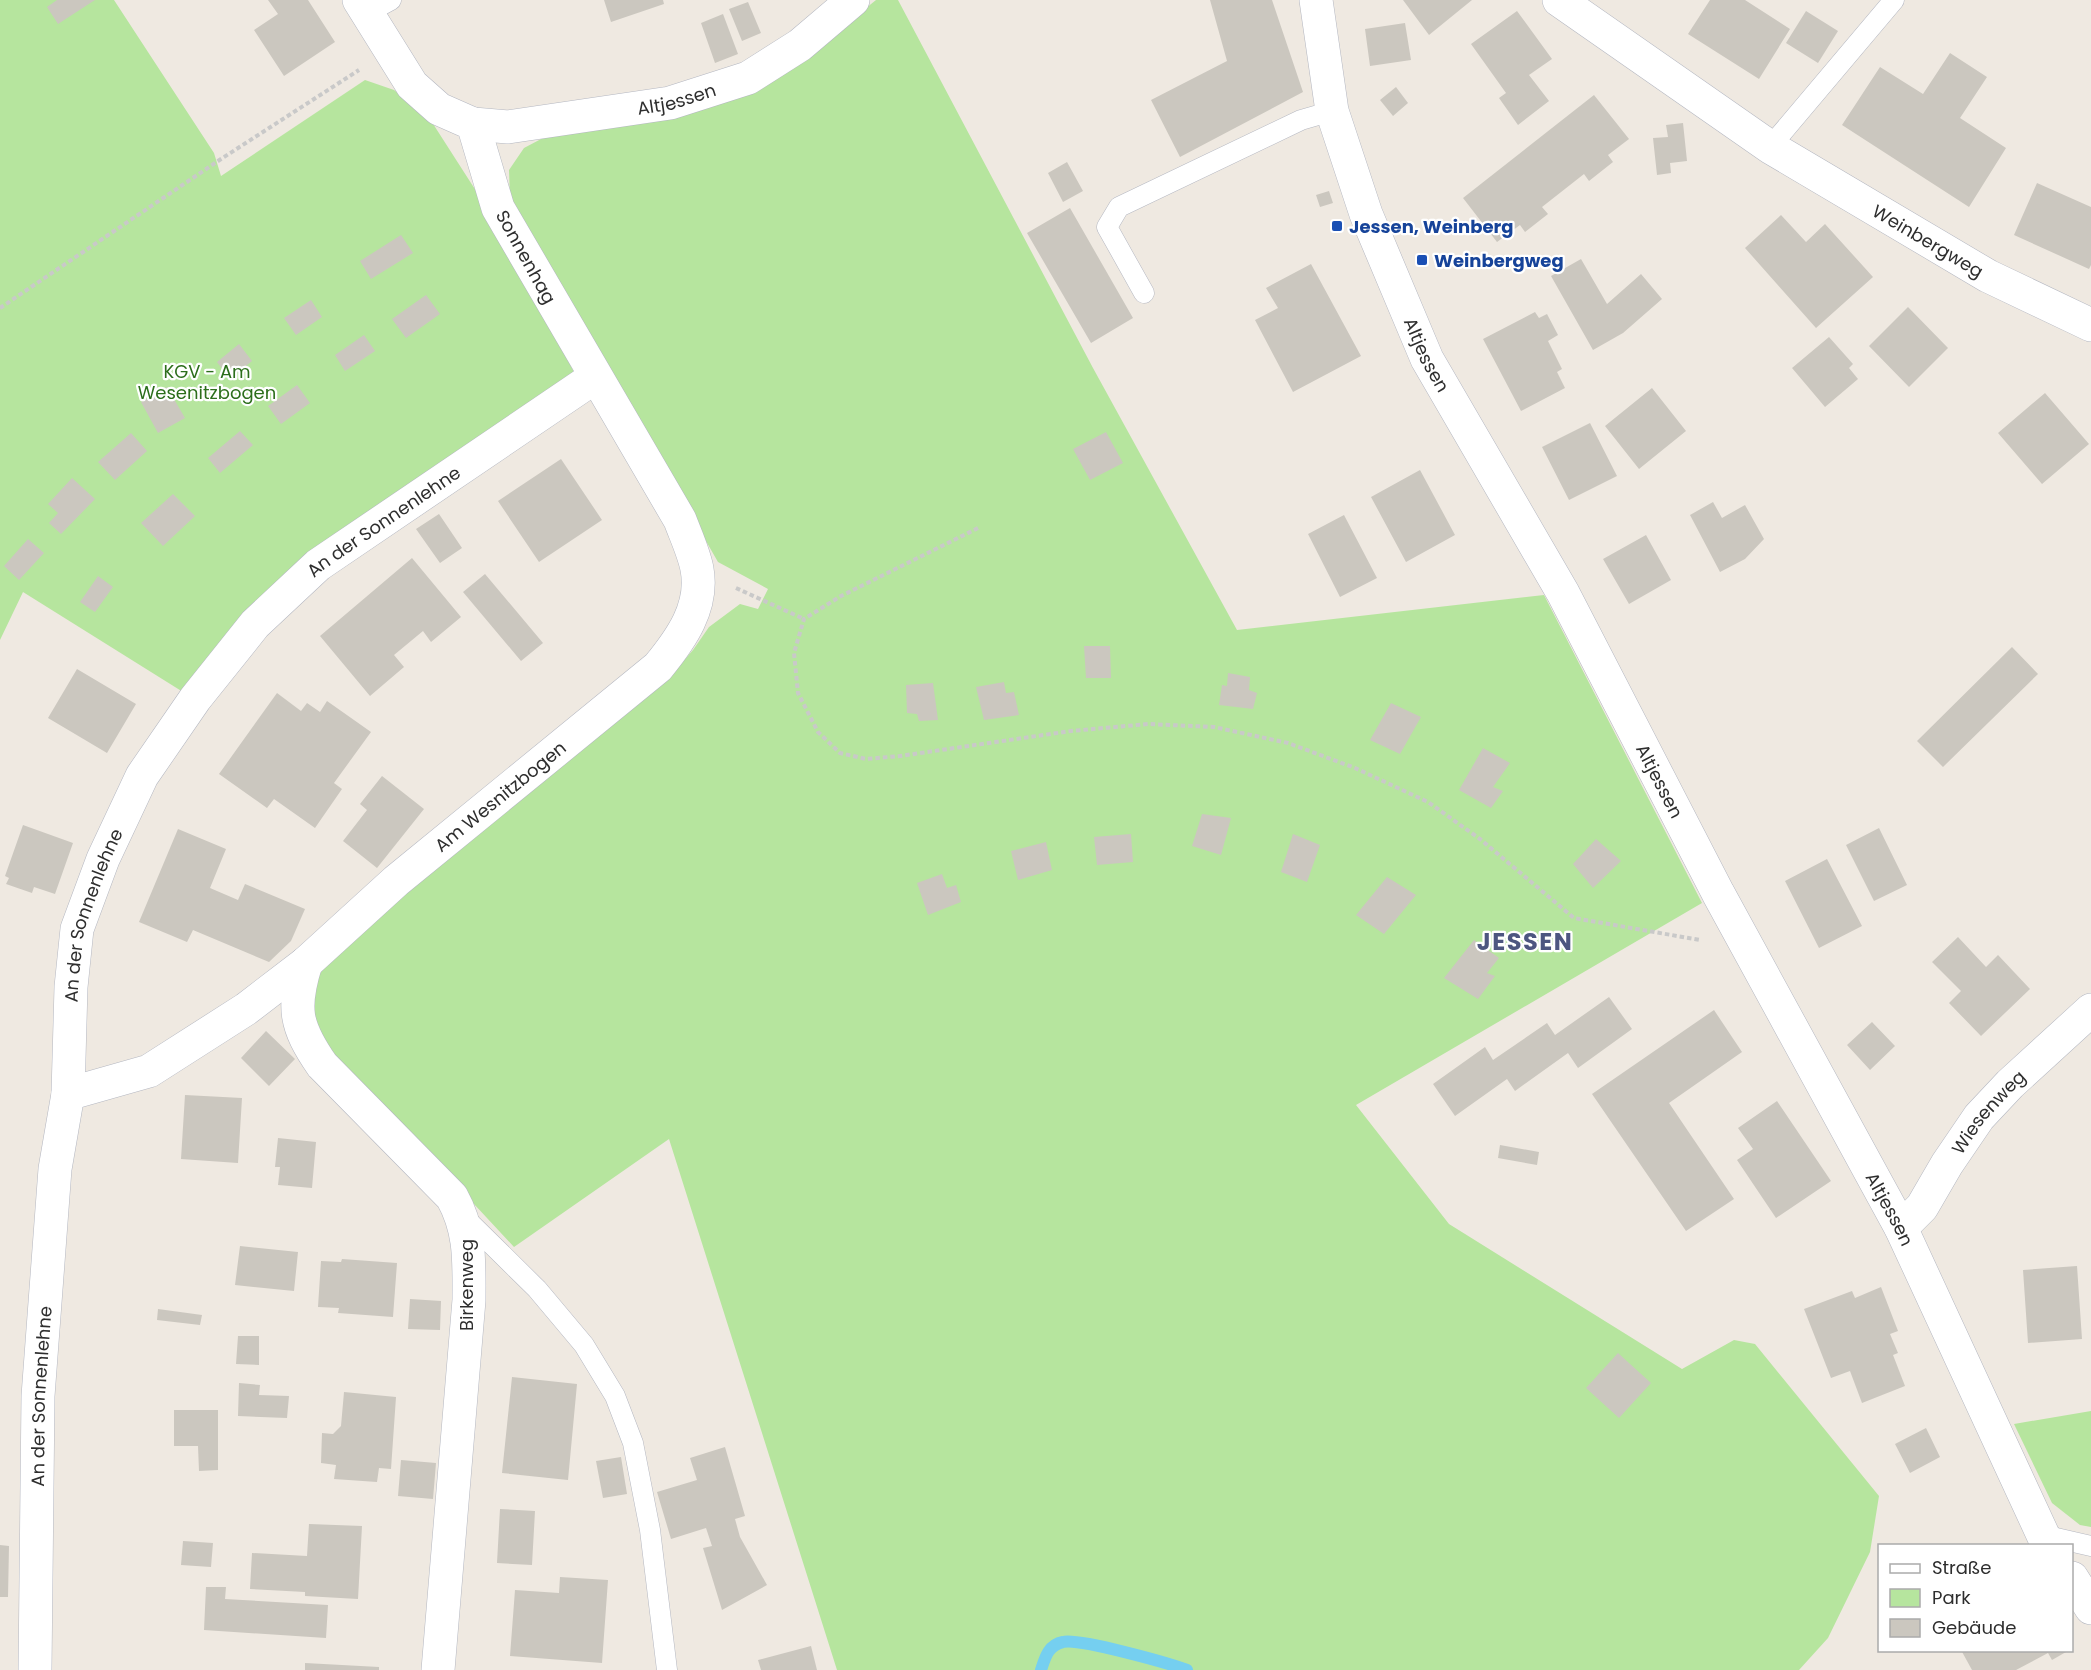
<svg xmlns="http://www.w3.org/2000/svg" width="2091" height="1670" font-family="Poppins,sans-serif">
  <style>
    .green { fill: #b6e59e }
    .lines { fill: none; stroke-linecap: round; stroke-linejoin: round }
    .stream { stroke: #75cff0; stroke-width: 12 }
    .building { fill: #cbc7bf }
    .service-casing { stroke: #b4b7c1; stroke-width: 21 }
    .minor-casing { stroke: #b4b7c1; stroke-width: 34 }
    .path { stroke: #c9c9c9; stroke-width: 4; stroke-dasharray: 4.5 3; stroke-linecap: butt }
    .service { stroke: #fff; stroke-width: 20 }
    .minor { stroke: #fff; stroke-width: 33 }
    .transit-dot { fill: #1a4fb4; stroke: #fff; stroke-width: 2 }
    .labels { text-anchor: middle; dominant-baseline: central; stroke-width: 4.5; stroke-linejoin: round; paint-order: stroke }
    .street-label { font-size: 18px; fill: #2e2e2e; stroke: #fff }
    .transit-label { font-size: 18px; font-weight: bold; fill: #164399; stroke: #fff; text-anchor: start }
    .park-label { font-size: 18px; fill: #2c6e1b; stroke: #fff }
    .district-label { font-size: 24px; font-weight: bold; letter-spacing: 1.5px; fill: #4d5680; stroke: #fff }
  </style>
  <rect width="100%" height="100%" fill="#efe9e1"/>
  <path class="green" d="M0,0H114L214,153L221,176L365,80L394,90L428,116L487,208L574,372L183,692L23,592L0,640Z
    M876,0H898L1093,368L1237,630L1544,595L1702,903L1356,1105L1449,1224L1682,1369L1734,1340L1755,1344L1879,1496L1870,1552L1828,1638L1799,1670H837L669,1139L514,1247L314,1032L312,987L319,968L402,893L672,674L693,650L709,627L740,604L758,609L768,589L718,562L510,199L509,170L524,148L543,138L812,52Z
    M2091,1411V1527L2080,1525L2052,1503L2014,1424Z"/>
  <g class="lines">
    <path class="stream" d="M1041,1670C1045,1658 1048,1645 1063,1642C1079,1638 1168,1663 1187,1670"/>
  </g>
  <path class="building" d="M57,0H95L58,24L47,7Z
    M268,0H308L335,42L284,76L254,30L278,14Z
    M604,0H663L664,4L611,22Z
    M1210,0H1272L1303,92L1180,157L1151,100L1227,61Z
    M1403,0H1472L1429,35Z
    M1710,0H1745L1790,29L1759,79L1688,34Z
    M748,2L761,33L742,41L729,9Z
    M1517,11L1552,59L1529,75L1549,101L1518,125L1499,98L1506,93L1471,44Z
    M1806,11L1838,31L1818,63L1786,43Z
    M723,14L738,54L715,63L701,23Z
    M1405,23L1411,60L1370,66L1365,29Z
    M1950,53L1987,77L1960,118L2006,148L1969,207L1842,125L1880,67L1923,94Z
    M1396,87L1408,103L1393,116L1380,100Z
    M1594,95L1629,139L1608,155L1613,162L1589,181L1584,174L1542,207L1548,214L1525,232L1520,225L1497,242L1463,198Z
    M1683,123L1687,161L1670,163L1671,173L1657,175L1653,138L1668,137L1666,125Z
    M1067,162L1083,191L1063,202L1048,173Z
    M2037,183L2091,207V265L2089,269L2014,235Z
    M1329,191L1333,203L1320,207L1316,195Z
    M1070,208L1133,318L1091,343L1027,233Z
    M1781,215L1806,242L1825,224L1873,277L1816,328L1745,248Z
    M401,235L413,253L371,279L360,261Z
    M1581,259L1607,304L1641,274L1662,299L1623,333L1593,350L1551,276Z
    M1311,264L1361,356L1293,392L1255,320L1278,308L1266,288Z
    M426,295L440,314L406,338L392,319Z
    M311,300L322,317L296,335L284,318Z
    M1908,307L1948,348L1909,387L1869,346Z
    M1535,312L1539,318L1547,314L1558,335L1548,341L1562,369L1557,372L1565,388L1521,411L1483,339Z
    M364,335L375,351L345,371L335,355Z
    M1829,337L1853,364L1849,368L1858,379L1825,407L1792,368Z
    M239,344L252,361L230,379L217,362Z
    M297,385L310,403L281,424L268,406Z
    M167,387L185,418L158,433L141,402Z
    M1652,388L1686,431L1639,469L1605,426Z
    M2045,393L2089,444L2042,484L1998,433Z
    M1590,423L1617,476L1569,500L1542,447Z
    M240,431L253,445L220,473L208,458Z
    M1106,432L1123,463L1090,480L1073,449Z
    M131,433L147,451L115,480L98,462Z
    M561,459L602,520L539,562L498,501Z
    M1420,470L1455,535L1406,562L1371,497Z
    M72,478L95,499L61,534L49,523L58,513L48,504Z
    M173,494L195,516L163,546L141,523Z
    M1713,502L1722,518L1745,505L1764,539L1745,559L1720,572L1690,515Z
    M439,514L462,548L440,563L416,529Z
    M1344,515L1377,578L1340,597L1308,534Z
    M1646,535L1671,580L1629,604L1603,559Z
    M28,539L44,553L19,580L4,566Z
    M412,558L461,617L431,642L423,631L394,655L404,667L370,696L320,636Z
    M485,574L543,643L521,661L463,592Z
    M98,576L113,587L95,612L80,602Z
    M1084,646H1110L1111,678H1086Z
    M2012,647L2038,674L1943,767L1917,741Z
    M77,669L136,704L107,753L48,718Z
    M1228,673L1250,677L1249,690L1257,693L1253,709L1219,705L1222,685L1227,686Z
    M1004,682L1006,693L1014,692L1019,715L984,720L976,687Z
    M933,683L938,720L919,721L917,714L907,713L906,685Z
    M277,693L301,711L307,703L320,712L327,701L371,732L334,783L342,789L315,828L274,799L267,808L219,774Z
    M1391,703L1421,717L1400,754L1370,740Z
    M1483,748L1510,763L1493,787L1503,791L1491,808L1459,790Z
    M382,776L424,809L377,868L343,841L367,810L360,804Z
    M1202,814L1231,818L1221,855L1192,846Z
    M23,825L73,843L55,894L34,887L32,893L6,884L9,878L5,876Z
    M1879,828L1907,885L1874,901L1846,845Z
    M178,829L226,849L210,888L238,900L245,884L305,909L291,941L269,962L193,930L187,942L139,922Z
    M1131,834L1133,862L1097,865L1094,837Z
    M1293,834L1320,845L1307,882L1281,872Z
    M1596,839L1621,861L1593,888L1573,864Z
    M1046,842L1052,870L1018,880L1011,851Z
    M1827,859L1862,926L1819,948L1785,881Z
    M942,874L947,888L956,885L961,902L928,915L917,883Z
    M1387,877L1416,895L1384,934L1356,915Z
    M1958,937L1986,967L1998,955L2030,989L1981,1036L1949,1003L1961,991L1932,962Z
    M1474,940L1499,958L1487,973L1495,976L1478,999L1444,978Z
    M1609,997L1632,1029L1578,1068L1568,1053L1515,1091L1507,1079L1455,1116L1433,1084L1485,1047L1493,1060L1547,1023L1555,1035Z
    M1714,1010L1742,1052L1669,1103L1734,1199L1686,1231L1592,1094Z
    M1872,1022L1895,1046L1870,1070L1847,1045Z
    M266,1031L295,1059L269,1086L241,1058Z
    M185,1095L242,1098L238,1163L181,1159Z
    M1777,1101L1831,1181L1776,1218L1737,1160L1753,1149L1738,1128Z
    M278,1138L316,1142L312,1188L278,1185L280,1167H275Z
    M1500,1145L1539,1152L1537,1165L1498,1158Z
    M240,1246L298,1252L294,1291L235,1285Z
    M342,1259L397,1263L393,1317L338,1313L339,1308L318,1307L321,1261L341,1262Z
    M2077,1266L2082,1339L2028,1343L2023,1270Z
    M1881,1287L1898,1331L1890,1334L1898,1353L1893,1355L1905,1386L1862,1403L1850,1371L1831,1378L1804,1309L1852,1291L1855,1298Z
    M410,1299L441,1301L440,1330L408,1329Z
    M158,1309L202,1315L200,1325L157,1320Z
    M238,1336H259V1365L236,1364Z
    M1618,1353L1651,1383L1619,1418L1586,1388Z
    M512,1377L577,1384L568,1480L502,1473Z
    M239,1383L260,1385L259,1395L289,1396L287,1418L238,1416Z
    M344,1392L396,1397L391,1469L379,1468L377,1482L334,1479L336,1465L321,1463L322,1433L333,1434L341,1426Z
    M174,1410H218V1470L199,1471L198,1446H174Z
    M1926,1428L1940,1457L1910,1473L1895,1444Z
    M725,1447L745,1516L735,1519L740,1537L767,1585L722,1610L703,1548L712,1546L706,1528L671,1539L657,1492L697,1480L690,1458Z
    M621,1457L627,1494L603,1498L596,1461Z
    M401,1460L436,1463L433,1499L398,1496Z
    M500,1509L535,1511L532,1565L497,1563Z
    M309,1524L362,1526L358,1599L305,1596V1592L250,1589L252,1553L307,1556Z
    M183,1541L213,1543L211,1567L181,1565Z
    M0,1545L9,1546L8,1597H0Z
    M560,1577L608,1580L602,1663L510,1656L515,1590L559,1593Z
    M206,1587H226L225,1599L328,1605L326,1638L204,1630Z
    M811,1646L817,1670H761L758,1660Z
    M1961,1650H2065L2066,1652L2052,1660L2048,1653L2016,1670H1972Z
    M305,1663L379,1667V1670H305Z"/>
  <g class="lines">
    <defs>
      <path id="service" d="M367,13L391,0
        M1770,147L1894,0
        M1144,293L1107,227L1119,207L1301,120L1332,111
        M464,1217L537,1289L584,1345L615,1396L633,1443L650,1530L667,1670
        M2043,1535L2091,1546"/>
      <g id="minor">
        <path id="s1" d="M1316,0L1332,111L1366,214L1427,359L1563,593L1718,893L1901,1228L2043,1535L2050,1546"/>
        <path id="s2" d="M1559,0L1770,147L1988,276L2091,325"/>
        <path id="s3" d="M473,124L508,127L670,103L748,78L800,45L853,0"/>
        <path d="M306,963C292,1008 295,1026 322,1065L452,1197C471,1231 469,1262 469,1300L438,1670"/>
        <path id="s4" d="M68,1094L149,1071L246,1009L306,963L396,881L658,667C681,639 704,607 697,569C694,553 686,536 680,520L498,208L473,124L439,109L412,85L359,0"/>
        <path id="s5" d="M1901,1228L1922,1207L1947,1164L1979,1117L2010,1084L2091,1010"/>
        <path d="M2072,1578L2091,1608"/>
        <path id="s6" d="M35,1670L38,1396L55,1169L68,1094L71,987L77,929L103,859L142,776L195,699L255,624L318,565L595,377"/>
      </g>
    </defs>
    <use href="#service" class="service-casing"/>
    <use href="#minor" class="minor-casing"/>
    <path class="path" d="M0,308L221,159L359,70
      M978,528L841,596L804,619L794,653L798,693L818,732L840,753L866,759L900,756L1071,731L1148,724L1214,727L1288,743L1355,768L1428,802L1480,839L1574,918L1700,940
      M736,588L804,619"/>
    <use href="#service" class="service"/>
    <use href="#minor" class="minor"/>
  </g>
  <g class="transit-dot">
    <rect x="1331" y="220" width="12" height="12" rx="3"/>
    <rect x="1416" y="254" width="12" height="12" rx="3"/>
  </g>
  <g class="labels">
    <g class="street-label">
      <text stroke="none"><textPath href="#s3" startOffset="206">Altjessen</textPath></text>
      <text stroke="none"><textPath href="#s2" startOffset="441">Weinbergweg</textPath></text>
      <text transform="translate(526 257) rotate(61)">Sonnenhag</text>
      <text stroke="none"><textPath href="#s1" startOffset="374">Altjessen</textPath></text>
      <text stroke="none"><textPath href="#s6" startOffset="1264">An der Sonnenlehne</textPath></text>
      <text stroke="none"><textPath href="#s1" startOffset="860">Altjessen</textPath></text>
      <text stroke="none"><textPath href="#s4" startOffset="531">Am Wesnitzbogen</textPath></text>
      <text stroke="none"><textPath href="#s6" startOffset="760">An der Sonnenlehne</textPath></text>
      <text stroke="none"><textPath href="#s5" startOffset="146">Wiesenweg</textPath></text>
      <text stroke="none"><textPath href="#s1" startOffset="1346">Altjessen</textPath></text>
      <text transform="translate(466 1285) rotate(-90)">Birkenweg</text>
      <text stroke="none"><textPath href="#s6" startOffset="274">An der Sonnenlehne</textPath></text>
    </g>
    <g class="transit-label">
      <text x="1349" y="226">Jessen, Weinberg</text>
      <text x="1434" y="260">Weinbergweg</text>
    </g>
    <g class="park-label">
      <text x="207" y="371">KGV - Am<tspan x="207" dy="21">Wesenitzbogen</tspan></text>
    </g>
    <g class="district-label">
      <text x="1525" y="941">JESSEN</text>
    </g>
  </g>
  <rect x="1878" y="1544" width="195" height="108" fill="#ffffff" stroke="#ababab" stroke-width="1.5"/>
  <rect x="1890" y="1564" width="30" height="9" fill="#ffffff" stroke="#ababab" stroke-width="1.5"/>
  <text x="1932" y="1574" font-size="18" fill="#2e2e2e">Straße</text>
  <rect x="1890" y="1589" width="30" height="18" fill="#b6e59e" stroke="#ababab" stroke-width="1.5"/>
  <text x="1932" y="1604" font-size="18" fill="#2e2e2e">Park</text>
  <rect x="1890" y="1619" width="30" height="18" fill="#cbc7bf" stroke="#ababab" stroke-width="1.5"/>
  <text x="1932" y="1634" font-size="18" fill="#2e2e2e">Gebäude</text>
</svg>
